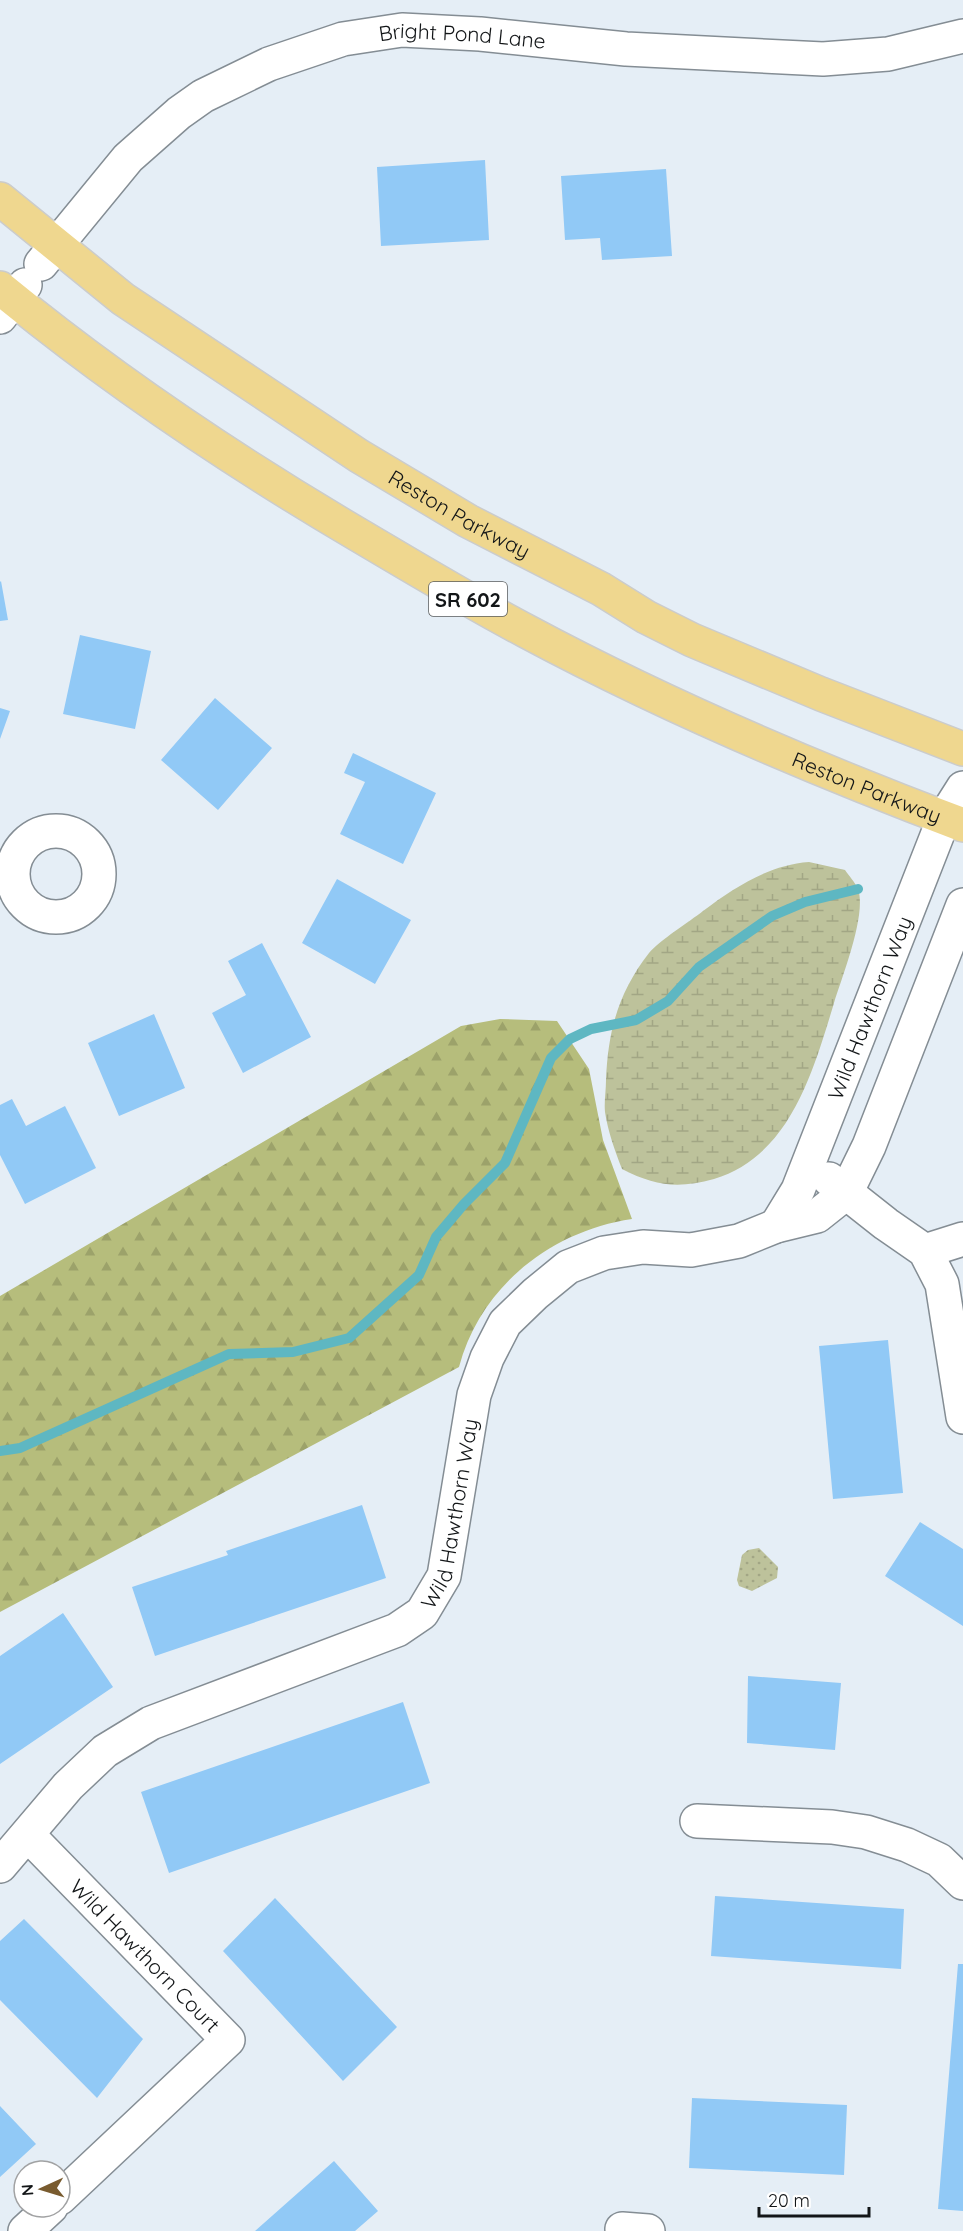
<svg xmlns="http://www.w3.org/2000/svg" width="963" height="2231" font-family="Quicksand,sans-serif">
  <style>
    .forest { fill: url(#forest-firs) }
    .wetland { fill: url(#wetland-marsh) }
    .park { fill: url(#park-dots) }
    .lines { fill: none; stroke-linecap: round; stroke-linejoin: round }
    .stream { stroke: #5eb7c2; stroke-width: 10 }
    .building { fill: #91c9f6 }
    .minor-casing { stroke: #848d94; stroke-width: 36 }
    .primary-casing { stroke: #cbcccc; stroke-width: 36 }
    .minor { stroke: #fff; stroke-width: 33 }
    .primary { stroke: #efd78f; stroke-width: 33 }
    .labels { text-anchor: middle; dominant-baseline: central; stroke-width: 4.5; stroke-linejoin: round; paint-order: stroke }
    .shield { fill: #fff; stroke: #5a5c5d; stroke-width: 1.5 }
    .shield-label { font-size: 20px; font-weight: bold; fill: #131618 }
    .street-label { font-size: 21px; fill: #131618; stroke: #fff }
  </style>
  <defs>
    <pattern id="forest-firs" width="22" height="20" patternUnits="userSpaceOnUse" patternTransform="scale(1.5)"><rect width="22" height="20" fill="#b6bd7c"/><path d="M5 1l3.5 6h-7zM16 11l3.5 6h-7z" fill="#9ca26a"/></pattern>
    <pattern id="wetland-marsh" width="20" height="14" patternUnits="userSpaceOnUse" patternTransform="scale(1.5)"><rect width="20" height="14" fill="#bdc29b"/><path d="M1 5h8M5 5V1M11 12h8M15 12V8" fill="none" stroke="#a2a685"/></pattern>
    <pattern id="park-dots" width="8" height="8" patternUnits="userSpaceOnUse" patternTransform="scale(1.5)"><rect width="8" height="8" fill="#bdc29b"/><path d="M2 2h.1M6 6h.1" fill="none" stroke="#a2a685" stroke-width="1.8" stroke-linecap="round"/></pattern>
  </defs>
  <rect width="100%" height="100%" fill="#e5eef6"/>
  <path class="forest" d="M500,1019L557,1021L589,1069L603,1140L632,1219C551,1231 481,1286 459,1367L0,1612V1296L461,1026Z"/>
  <path class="wetland" d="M809,862L845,870C849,876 855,882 858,889C867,914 842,977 834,1003C813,1072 790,1156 714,1179C678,1189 655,1186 622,1169C615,1151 608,1132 605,1112C604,1102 606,1091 606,1080C608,1031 618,993 649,953C660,940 689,922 703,911C735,887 769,865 809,862Z"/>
  <path class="park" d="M759,1548L778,1567L777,1578L752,1591L739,1586L737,1580L742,1555L748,1550Z"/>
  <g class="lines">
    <path class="stream" d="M0,1451L20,1448L229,1354L293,1352L349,1338L419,1275L436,1237L464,1204L505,1163L551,1058L570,1039L591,1029L636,1020L668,1001L699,967L772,916L805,902L858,889"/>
  </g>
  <path class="building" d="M485,160L489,240L381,246L377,167Z
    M666,169L672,256L602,260L600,238L565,240L561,176Z
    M1,581L8,620L0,621V582Z
    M80,635L151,651L135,729L63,714Z
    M215,698L272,748L218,810L161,760Z
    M0,708L10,711L0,739Z
    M353,753L436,793L403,864L340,834L365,782L344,773Z
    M337,879L411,920L375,984L302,943Z
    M262,943L311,1037L243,1073L212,1013L246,995L228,961Z
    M154,1014L185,1088L119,1116L88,1043Z
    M12,1099L26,1126L65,1106L96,1168L25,1204L0,1155V1105Z
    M888,1340L903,1493L833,1499L819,1346Z
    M362,1505L386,1578L155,1656L132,1587L228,1555L226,1551Z
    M920,1522L963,1549V1626L885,1576Z
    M63,1613L113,1687L0,1764V1656Z
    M748,1676L841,1683L835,1750L747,1743Z
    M403,1702L430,1783L169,1873L141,1792Z
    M715,1896L904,1909L901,1969L711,1956Z
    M275,1898L397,2027L343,2081L223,1951Z
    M24,1919L143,2039L97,2098L0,2000V1941Z
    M958,1964H963V2211L938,2209Z
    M692,2098L847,2105L844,2175L689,2168Z
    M0,2106L36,2144L0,2177Z
    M334,2161L378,2211L355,2231H255Z"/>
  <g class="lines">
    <defs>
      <g id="minor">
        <path id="s1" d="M41,264L128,158L179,113L203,96L269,64L343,39L402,30L480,34L626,49L823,59L888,54L963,36"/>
        <path d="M0,317L25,285"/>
        <circle cx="56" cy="874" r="43"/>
        <path d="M829,1179L886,1224L925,1251L942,1284L963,1417"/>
        <path id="s2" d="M776,1226L798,1190L944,818L963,788"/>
        <path d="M925,1251L963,1239"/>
        <path d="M697,1821L832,1827L866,1832L907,1845L939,1860L963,1883"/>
        <path id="s3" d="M28,1835L228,2040L60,2198"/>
        <path id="s4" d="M0,1866L68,1786L105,1751L151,1723L397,1630L422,1613L444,1576L474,1395L487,1358L505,1323L535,1294L568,1267L604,1253L643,1247L691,1250L739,1241L776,1226L817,1216L846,1193L869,1146L963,905"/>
        <path d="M622,2229L648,2231"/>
        <path d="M25,2231L51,2207"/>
      </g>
      <g id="primary">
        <path id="s5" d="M0,199L123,299L359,456L468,521L601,589L646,617L692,640L821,694L963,749"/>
        <path id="s6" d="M0,288C112,380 233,461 357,534C413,567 469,601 526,631C666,706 814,769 963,825"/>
      </g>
    </defs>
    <use href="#minor" class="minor-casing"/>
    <use href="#primary" class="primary-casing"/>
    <use href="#minor" class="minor"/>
    <use href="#primary" class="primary"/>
  </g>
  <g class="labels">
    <rect class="shield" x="429" y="582" width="78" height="34" rx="4.5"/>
    <g class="shield-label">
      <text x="468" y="599">SR 602</text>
    </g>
    <g class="street-label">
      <text stroke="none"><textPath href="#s1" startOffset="506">Bright Pond Lane</textPath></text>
      <text stroke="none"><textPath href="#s5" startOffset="558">Reston Parkway</textPath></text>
      <text stroke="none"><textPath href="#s6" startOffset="1004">Reston Parkway</textPath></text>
      <text stroke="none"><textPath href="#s2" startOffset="238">Wild Hawthorn Way</textPath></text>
      <text stroke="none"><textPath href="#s4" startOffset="608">Wild Hawthorn Way</textPath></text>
      <text stroke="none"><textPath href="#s3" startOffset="168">Wild Hawthorn Court</textPath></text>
    </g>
  </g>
  <g transform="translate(42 2189) rotate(266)"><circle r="28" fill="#ffffff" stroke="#a1a2a3" stroke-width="1.5"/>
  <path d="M0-4.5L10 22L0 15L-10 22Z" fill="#795b2f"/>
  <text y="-9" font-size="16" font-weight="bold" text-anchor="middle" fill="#131618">N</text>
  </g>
  <path d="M759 2207v9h110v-9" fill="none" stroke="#131618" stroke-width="3"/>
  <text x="768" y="2207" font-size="18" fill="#131618" stroke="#ffffff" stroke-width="4.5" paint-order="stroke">20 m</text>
</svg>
